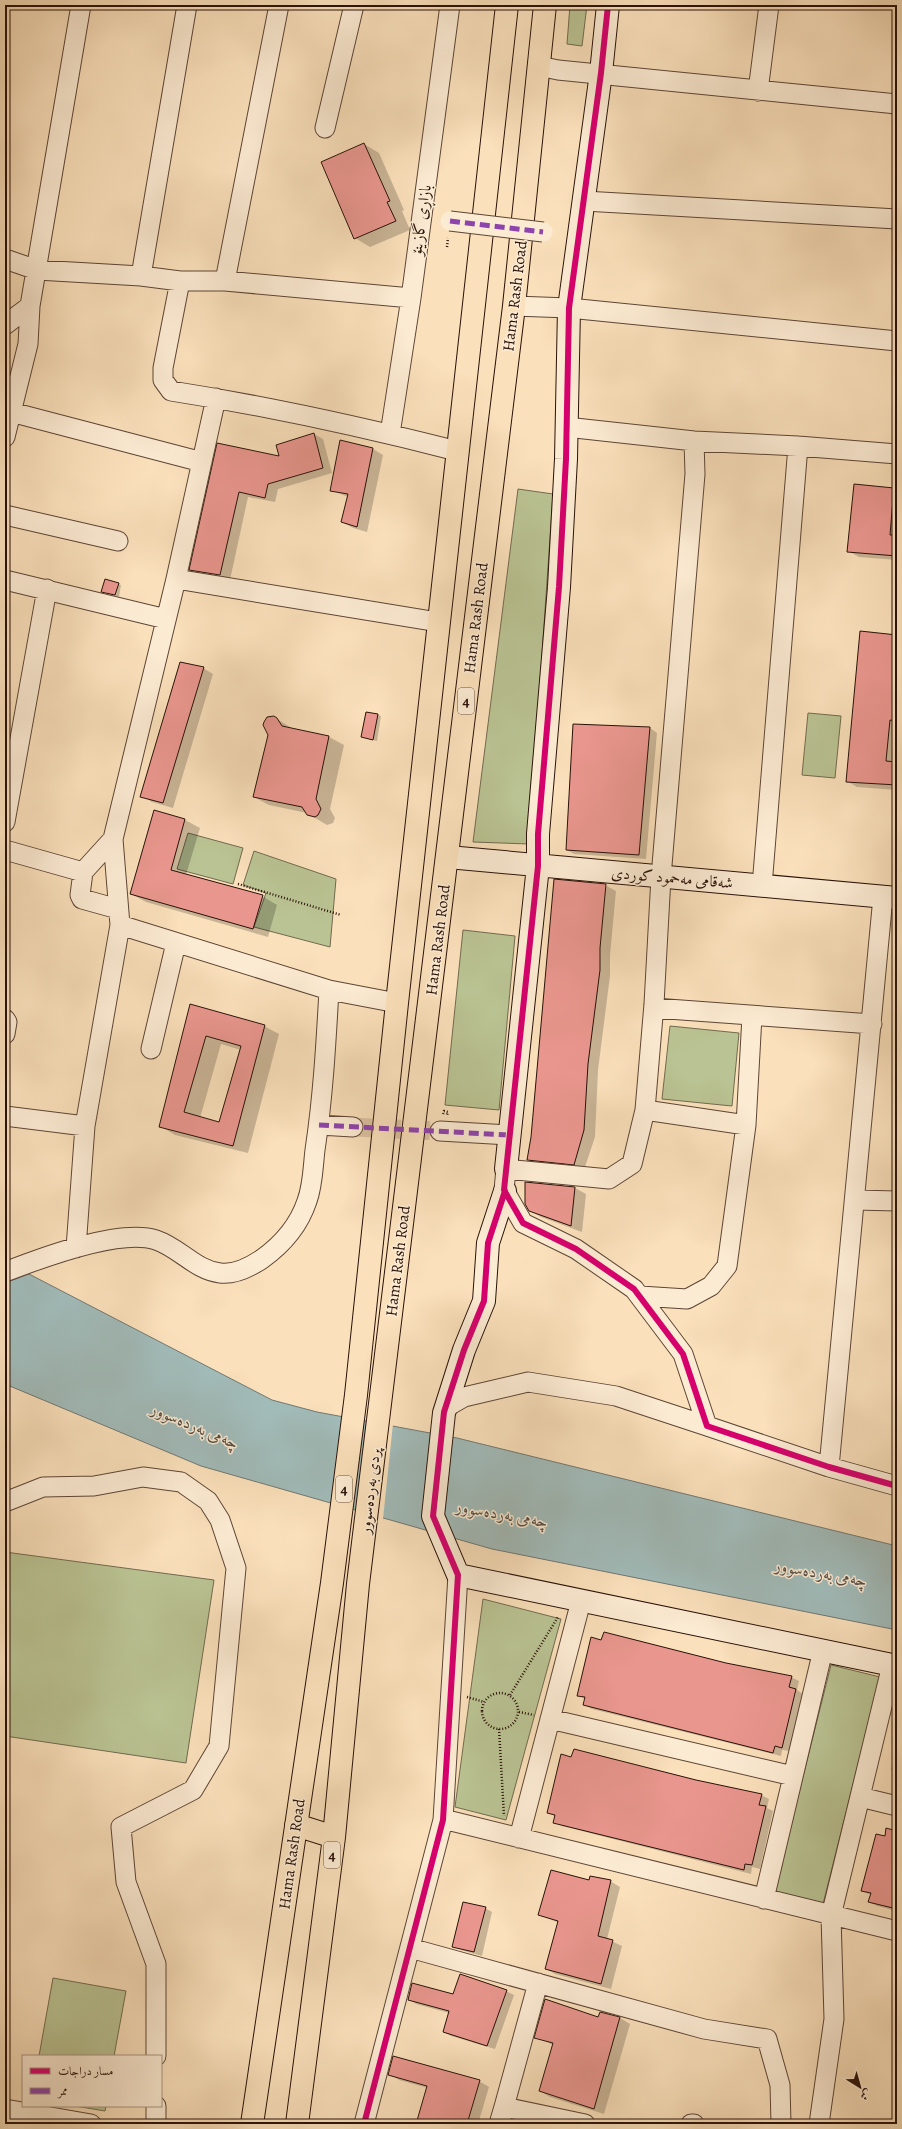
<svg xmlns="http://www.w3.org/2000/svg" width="902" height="2129" font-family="Alegreya,Amiri,serif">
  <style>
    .green { fill: #bac393; stroke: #726a4e }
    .water { fill: #a1bbb9; stroke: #717772 }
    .pier { fill: #fae0bb }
    .shadow { fill: #0003; fill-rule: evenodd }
    .building { fill: #e9968e; stroke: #291108; fill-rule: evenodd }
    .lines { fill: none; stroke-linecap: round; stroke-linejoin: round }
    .street-tunnel { stroke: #dbc1a0; stroke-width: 19; stroke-dasharray: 19 10; stroke-linecap: butt }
    .street-casing { stroke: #5d4535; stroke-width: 21 }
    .secondary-casing { stroke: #291108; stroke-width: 24 }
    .highway-casing { stroke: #291108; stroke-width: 24 }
    .path { stroke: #291108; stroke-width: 2.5; stroke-dasharray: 1 2; stroke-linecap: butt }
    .street { stroke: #fcebd3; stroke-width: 19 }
    .secondary { stroke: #fcebd3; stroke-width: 22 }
    .highway { stroke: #fae0bb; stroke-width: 22 }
    .street-bridge-casing { stroke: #5d4535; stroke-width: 21; stroke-linecap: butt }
    .street-bridge { stroke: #fcebd3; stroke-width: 19 }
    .quiet { stroke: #8e44ad; stroke-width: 5; stroke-dasharray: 10 5; stroke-linecap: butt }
    .cycleway-casing { stroke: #fcebd3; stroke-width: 8 }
    .cycleway { stroke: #d6006c; stroke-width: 6 }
    .labels { text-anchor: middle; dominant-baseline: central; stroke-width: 3; stroke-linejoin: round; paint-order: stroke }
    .shield { fill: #fcebd3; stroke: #685245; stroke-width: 1 }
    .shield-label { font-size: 15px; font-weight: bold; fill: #291108 }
    .street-label { font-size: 16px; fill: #291108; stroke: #fcebd3 }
    .water-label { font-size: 17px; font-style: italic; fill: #534c46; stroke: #fcebd3 }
  </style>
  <rect width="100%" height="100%" fill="#fae0bb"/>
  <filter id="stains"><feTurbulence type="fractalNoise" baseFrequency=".005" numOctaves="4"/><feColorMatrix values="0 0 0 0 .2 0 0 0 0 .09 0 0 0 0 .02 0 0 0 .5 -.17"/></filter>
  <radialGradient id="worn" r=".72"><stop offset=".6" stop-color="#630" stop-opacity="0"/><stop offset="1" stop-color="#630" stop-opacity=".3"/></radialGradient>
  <path class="green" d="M570,5H587L582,46L567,44Z
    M518,489L553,494L529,844L473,842Z
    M808,713L841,716L835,778L802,775Z
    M188,833L243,848L233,884L177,869Z
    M254,851L336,879L330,947L254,927L266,893L243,885Z
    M463,930L515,936L499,1110L445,1105Z
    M670,1026L739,1033L732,1106L662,1099Z
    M5,1552L214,1580L186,1763L5,1736Z
    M483,1599L561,1619L506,1820L455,1807Z
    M831,1665L880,1677L823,1904L774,1892Z
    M53,1978L126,1991L114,2056H39Z
    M75,2106H106L105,2111Z"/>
  <path class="water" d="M29,1274L272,1400L317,1412L457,1438L897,1546V1630L492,1549L201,1466L5,1384V1283Z"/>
  <path class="pier" d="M369,1419L393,1424L383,1519L358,1512Z"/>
  <path class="shadow" d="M364,144L379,153L404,210L402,211L410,230L370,247L355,238Z
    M314,434L323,439L332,473L278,489L275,502L248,497L230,580L200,575L190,570L218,444L280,457Z
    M340,441L373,449L383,455L367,532L353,528L342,522L348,497L331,490Z
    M855,485L897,491V560L859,557L848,551Z
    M118,584L121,585L119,597L103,592Z
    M895,629H897V790L857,787L847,781L895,636Z
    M203,668L213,674L173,808L152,802L142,796Z
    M378,715L381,716L377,741L362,737Z
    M277,719L293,729L329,737L344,745L330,809L335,818L333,823L327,825L307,813L269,805L254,797Z
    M650,728L657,733L646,859L574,854L567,850Z
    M154,811L185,820L200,828L186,875L262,896L277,905L268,937L146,902L131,894Z
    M605,885L616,891L610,955V976L598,1070L595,1137L584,1170L539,1166L528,1159L532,1137Z
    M191,1005L264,1026L279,1034L248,1153L175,1135L160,1126ZM221,1044L241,1050L220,1124L200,1118Z
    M575,1188L586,1194L582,1232L541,1217L530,1211Z
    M725,1664L791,1677L799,1681L797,1690L803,1694L790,1751L782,1750L781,1756L592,1709L584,1705L586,1700L578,1695Z
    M897,1743V1774L891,1770Z
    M695,1781L761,1795L769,1799L767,1808L773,1811L760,1869L752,1867L751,1874L562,1826L554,1822L556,1817L548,1812Z
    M897,1832V1911L877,1906L869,1902L871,1895L862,1891L885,1837Z
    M589,1881H610L620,1887L607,1939L622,1946L611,1989L555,1974L546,1969L559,1923L540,1915Z
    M485,1908L492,1912L482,1956L461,1950L453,1946Z
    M506,1991L514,1995L495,2049L451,2036L444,2032L449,2013L416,2004L409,1999Z
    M600,2013L620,2018L630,2024L604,2114L550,2097L540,2091L553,2045L536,2037L599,2018Z
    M389,2074L479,2081L489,2087L478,2124H418L428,2088L399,2080Z"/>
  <path class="building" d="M364,143L390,201L387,202L396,221L354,239L321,162Z
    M314,433L323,468L268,484L265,498L239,492L220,575L189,570L217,443L279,456L276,445Z
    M340,440L373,448L357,527L341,522L348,494L330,491Z
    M854,484L894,488L890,535H897V556L847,552Z
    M105,579L119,583L115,595L101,592Z
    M860,631L897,635V721L890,720L886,761L897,762V785L846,782Z
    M180,662L204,667L163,803L140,797Z
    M366,712L378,714L373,740L361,737Z
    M274,716L277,718L282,726L329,736L316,799L321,809L318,815L315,817L307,815L302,807L253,797L268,735L263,725L264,722L267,717Z
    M573,724L650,727L639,855L566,850Z
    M154,810L185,819L171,870L263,895L253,929L130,894Z
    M554,879L606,884L600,948V970L588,1064L584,1130L574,1165L527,1160L531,1137Z
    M190,1004L265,1025L233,1146L159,1127ZM206,1036L241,1046L219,1122L184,1112Z
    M525,1182L575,1187L571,1226L529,1211L525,1204Z
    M604,1632L726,1663L792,1676L789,1687L796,1689L782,1748L775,1746L773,1753L583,1705L585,1697L577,1696L591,1637L601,1640Z
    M574,1749L696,1780L762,1794L759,1805L766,1806L752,1865L745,1864L744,1870L553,1823L555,1815L547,1813L561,1754L571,1757Z
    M886,1828L897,1831V1909L868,1902L871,1893L861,1891L876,1834L885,1836Z
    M551,1870L589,1880L590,1876L611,1880L598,1936L613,1940L601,1984L545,1969L558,1921L538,1915Z
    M463,1902L486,1907L474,1952L452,1947Z
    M460,1974L507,1990L487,2046L443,2032L449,2011L408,2000L412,1983L453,1994Z
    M545,1999L598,2017L600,2012L620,2017L594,2109L539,2091L553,2043L534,2038Z
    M393,2056L480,2080L467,2124H416L427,2086L388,2075Z"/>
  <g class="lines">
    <path class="street-tunnel" d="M353,1127L440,1131"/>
    <defs>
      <path id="street" d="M539,66L558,70L897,104
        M758,91L769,5
        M325,128L354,5
        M584,201L897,219
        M5,259L37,270L141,276L180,281H225L411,298
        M141,276L187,5
        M180,281L163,368V380L171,391C267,406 363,427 457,451
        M225,281L279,5
        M514,306L569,308L897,341
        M5,325L30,306
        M11,412L202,462
        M566,427L694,441L798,446L897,454
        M390,434L411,298L450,5
        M5,437L28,344L30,306L81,5
        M694,441L695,474L661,877L654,1004L645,1110L632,1164L609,1179L506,1169L504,1190L523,1223L576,1249L634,1289L683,1354L707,1426L829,1467L897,1486
        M5,515L118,541
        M176,579L438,622
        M5,580L166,619
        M5,822L47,589
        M5,850L83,872L80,895L82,899L118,909
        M83,872L113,839
        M762,886L798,446
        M120,925L329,990
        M654,1008L872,1024
        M5,1019L7,1022L5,1034
        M151,1049L176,943
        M645,1110L746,1125
        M5,1116L85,1126L76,1248
        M319,1125L353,1127
        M85,1126L120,925L113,839L176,579L216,398
        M440,1131L509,1135
        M855,1200L897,1201
        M5,1272C41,1258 120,1228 156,1240C180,1248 195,1270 220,1273C235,1275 250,1267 262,1259C283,1244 299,1225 307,1201C313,1185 313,1166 315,1150C323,1097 326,1044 329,990L397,1003
        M640,1296L687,1299L711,1286L727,1266L746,1125L752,1016
        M445,1408L464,1397L528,1382L616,1396L707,1426
        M829,1467L883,897
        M5,1502L43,1487L94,1486L143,1477L181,1482L208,1501L220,1520L236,1568L219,1746L193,1790L121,1827L126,1882L156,1964V2056
        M550,1719L793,1776
        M860,1797L897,1806
        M443,1819L897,1931
        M519,1838L581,1601
        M764,1899L823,1650
        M410,1948L704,2029L767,2039L780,2085L781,2124
        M538,1983L504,2107L585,2124
        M156,2106V2124
        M5,2109L91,2124
        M364,2124L443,1820L458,1575
        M499,2124L504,2107
        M691,2124H694
        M819,2124L834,2019L831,1916L892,1665"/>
      <path id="secondary" d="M448,857L897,898
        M506,1169L538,866V834L559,587L566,459L569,308L601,73L608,5
        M505,1191L488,1243L484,1301L464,1350L444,1413L433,1516L458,1575L897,1666"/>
      <path id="highway" d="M296,1825L334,1837
        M252,2124L332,1583L356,1395L397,1003L507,5
        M297,2124L334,1837L358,1584L514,306L545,5"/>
    </defs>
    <use href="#street" class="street-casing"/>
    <use href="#secondary" class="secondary-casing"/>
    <use href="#highway" class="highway-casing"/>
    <path class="path" d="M447,247L448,238
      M238,884L341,915
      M443,1114L444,1111L448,1112L447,1115
      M482 1711a18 18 0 1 1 36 0a18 18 0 1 1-36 0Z
      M510,1695L558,1617
      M467,1697L484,1702
      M519,1712L534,1715
      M499,1729L504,1816"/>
    <use href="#street" class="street"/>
    <use href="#secondary" class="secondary"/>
    <use href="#highway" class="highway"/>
    <defs>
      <path id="street-bridge" d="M450,221L543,232"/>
    </defs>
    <use href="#street-bridge" class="street-bridge-casing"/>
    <use href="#street-bridge" class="street-bridge"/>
    <path class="quiet" d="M450,221L543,232
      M319,1125L509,1135"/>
    <defs>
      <path id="cycleway" d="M608,5L601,73L569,308L566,459L559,587L538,834V866L504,1190L523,1223L576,1249L634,1289L683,1354L707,1426L829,1467L897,1486
        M364,2124L443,1820L458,1575L433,1516L444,1412L464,1350L484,1301L488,1243L505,1191"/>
    </defs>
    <use href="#cycleway" class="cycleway-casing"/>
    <use href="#cycleway" class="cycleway"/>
  </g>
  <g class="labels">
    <g class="shield">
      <rect x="458" y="688" width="16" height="26" rx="3"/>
      <rect x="336" y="1476" width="16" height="26" rx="3"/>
      <rect x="324" y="1842" width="16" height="26" rx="3"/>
    </g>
    <g class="shield-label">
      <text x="466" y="701">4</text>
      <text x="344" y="1489">4</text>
      <text x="332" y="1855">4</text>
    </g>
    <g class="street-label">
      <text transform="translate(421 220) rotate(-82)">بازاڕی گازینۆ</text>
      <text transform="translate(515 296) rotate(-83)">Hama Rash Road</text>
      <text transform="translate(476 618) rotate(-83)">Hama Rash Road</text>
      <text transform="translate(672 878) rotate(5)">شەقامی مەحمود کوردی</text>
      <text transform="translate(438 940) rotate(-83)">Hama Rash Road</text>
      <text transform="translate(398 1261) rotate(-83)">Hama Rash Road</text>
      <text transform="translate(370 1491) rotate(-83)">پردی بەردەسوور</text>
      <text transform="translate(292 1854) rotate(-82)">Hama Rash Road</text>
    </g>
    <g class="water-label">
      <text transform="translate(195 1426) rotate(23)">چەمی بەردەسوور</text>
      <text transform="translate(502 1514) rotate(10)">چەمی بەردەسوور</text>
      <text transform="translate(821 1573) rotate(10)">چەمی بەردەسوور</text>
    </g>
  </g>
  <rect width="902" height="2129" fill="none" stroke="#fae0bb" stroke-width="20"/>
  <rect x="6" y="6" width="890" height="2117" fill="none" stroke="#291108" stroke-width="2"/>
  <rect x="10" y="10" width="882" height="2109" fill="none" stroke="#291108"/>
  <rect x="22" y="2055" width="140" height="52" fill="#fcebd3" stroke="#a89482"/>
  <rect x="30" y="2068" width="20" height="6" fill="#d6006c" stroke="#a89482"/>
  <text x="58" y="2075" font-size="12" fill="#291108">مسار دراجات</text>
  <rect x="30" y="2088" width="20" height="6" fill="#8e44ad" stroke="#a89482"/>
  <text x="58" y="2095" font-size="12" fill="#291108">ممر</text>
  <g transform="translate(860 2087) rotate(143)" stroke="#fcebd3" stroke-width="3" paint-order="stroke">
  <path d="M0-3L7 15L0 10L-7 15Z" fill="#291108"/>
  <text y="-6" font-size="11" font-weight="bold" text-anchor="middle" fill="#291108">ش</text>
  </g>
  <rect width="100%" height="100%" filter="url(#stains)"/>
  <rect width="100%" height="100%" fill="url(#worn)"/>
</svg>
